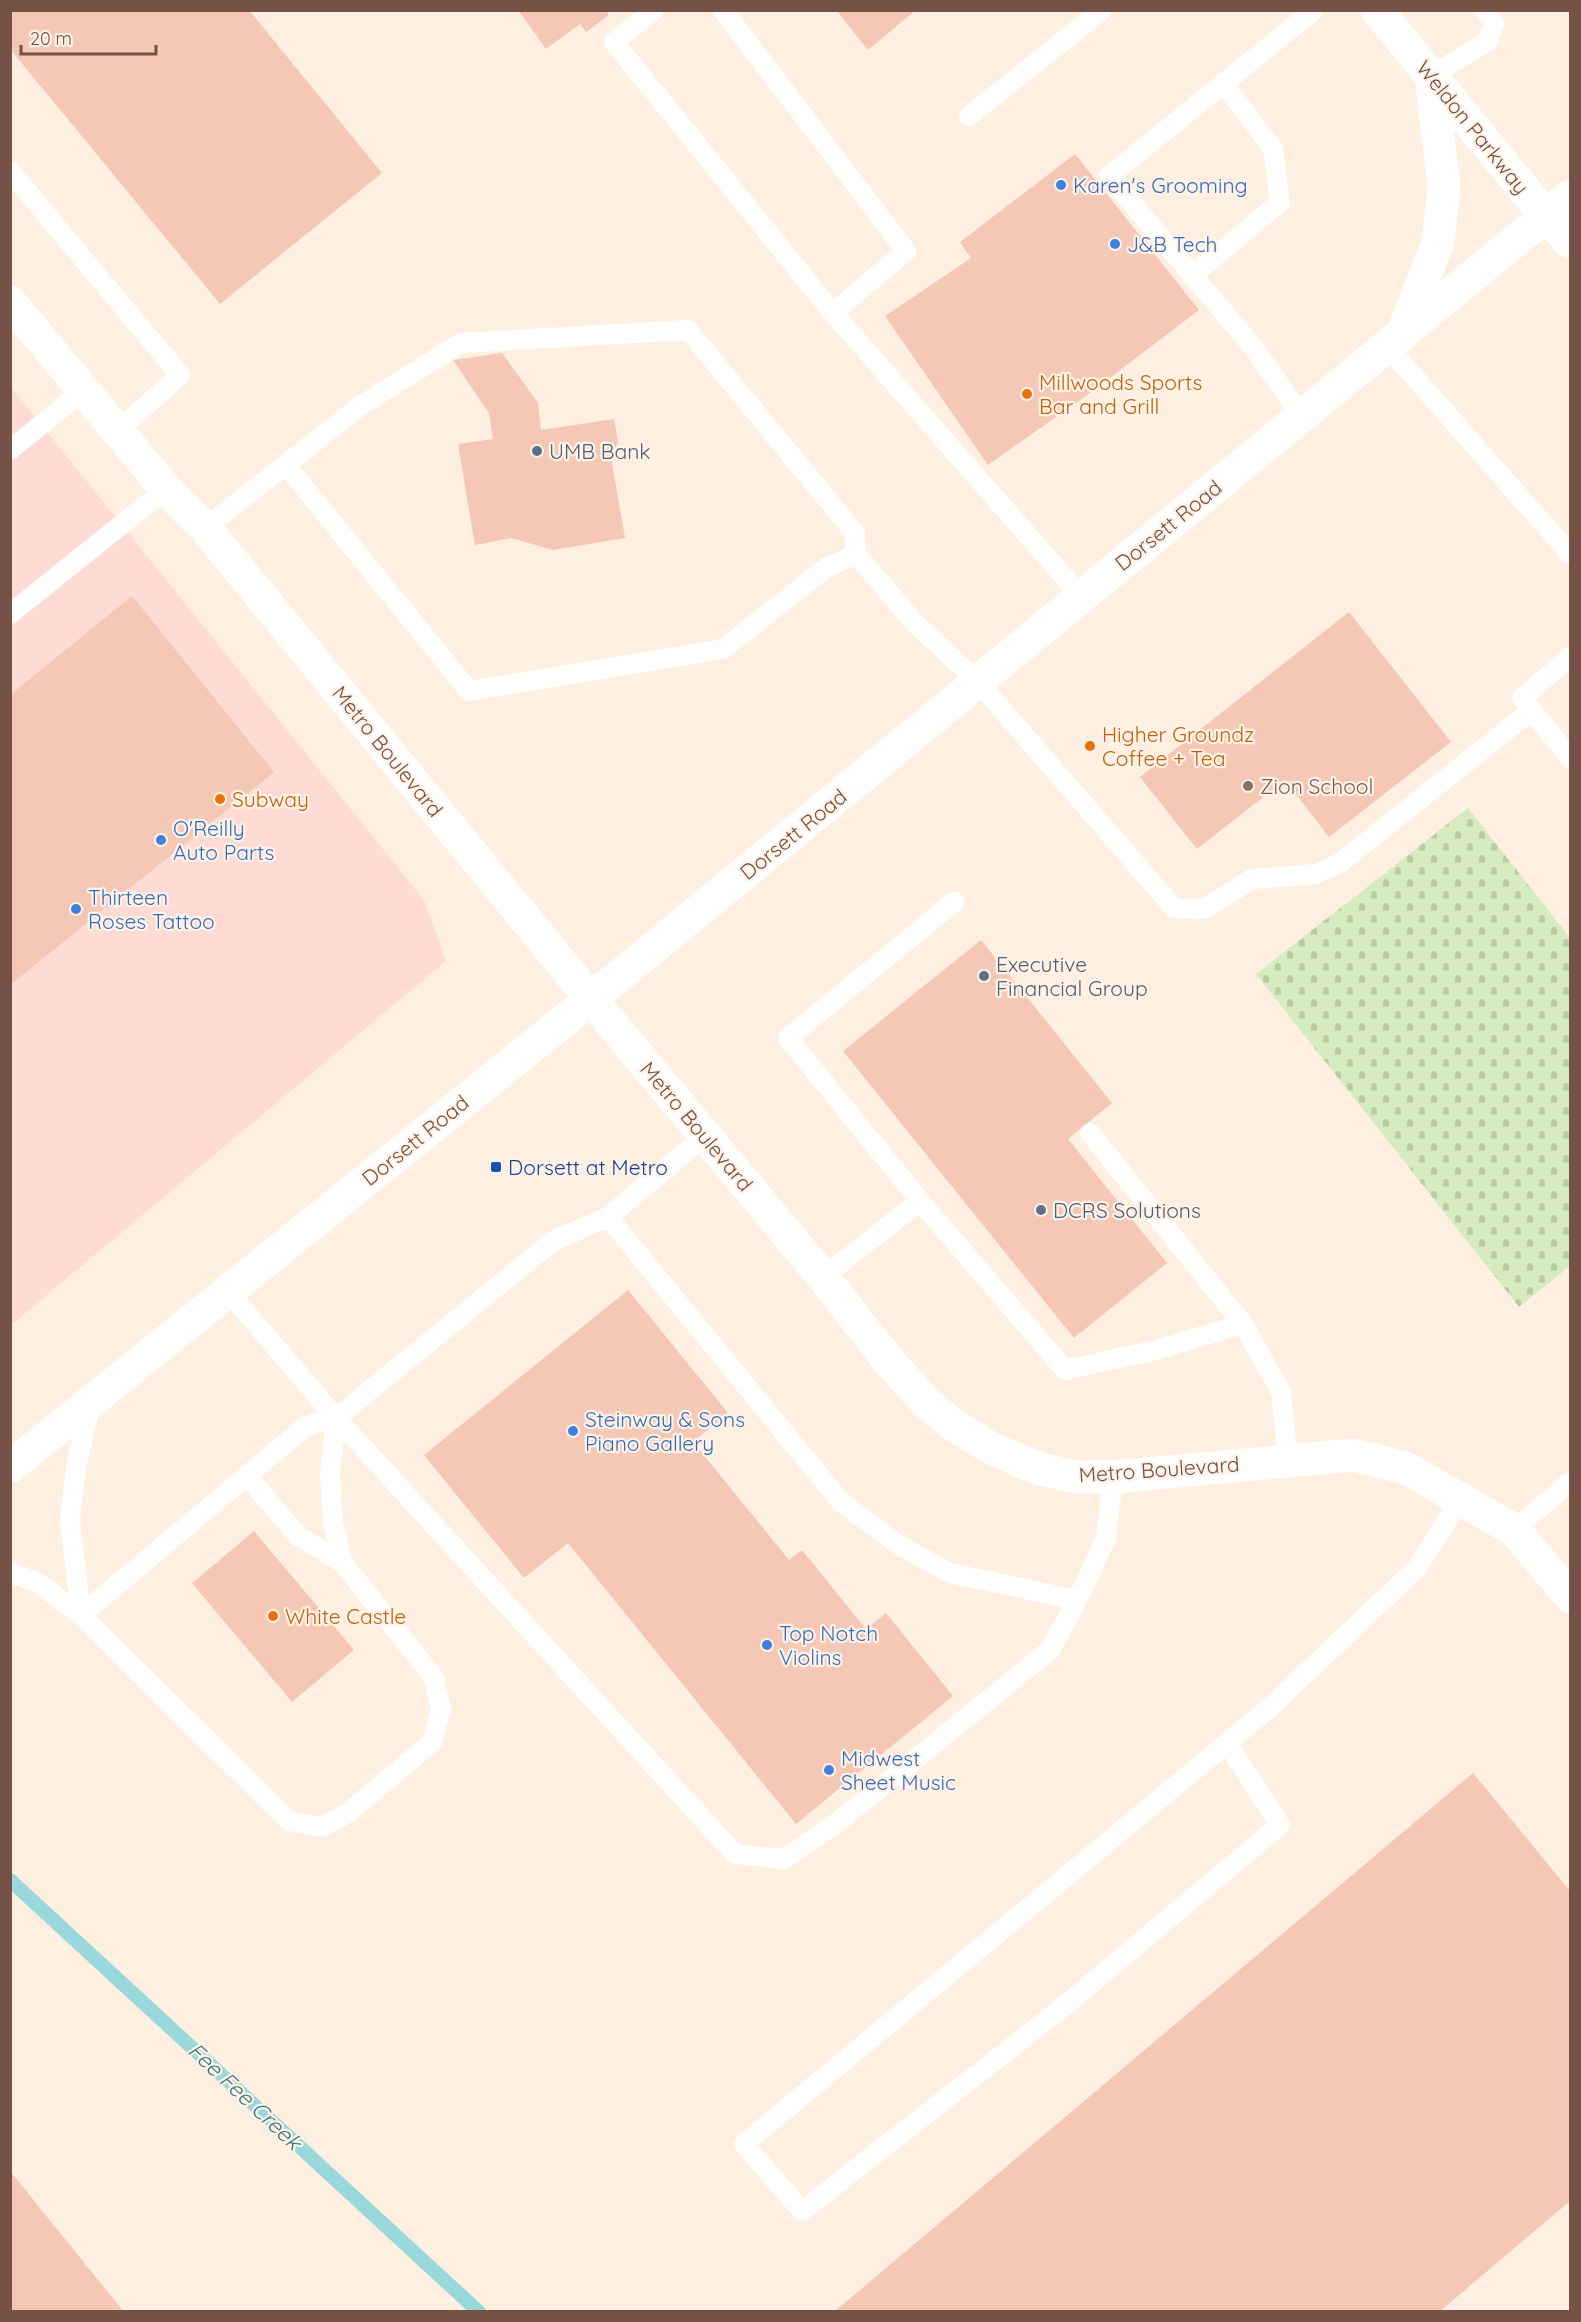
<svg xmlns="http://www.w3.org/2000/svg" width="1581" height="2322" font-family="Quicksand,sans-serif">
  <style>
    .commercial { fill: #ffdbd3 }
    .cemetery { fill: url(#cemetery-stones) }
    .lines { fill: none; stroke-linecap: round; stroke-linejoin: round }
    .stream { stroke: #99d8db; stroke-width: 14 }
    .building { fill: #f5c8b5 }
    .service { stroke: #fff; stroke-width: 20 }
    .minor { stroke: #fff; stroke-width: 33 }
    .tertiary { stroke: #fff; stroke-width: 33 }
    .secondary { stroke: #fff; stroke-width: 33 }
    .shop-dot { fill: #3f7fe0; stroke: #fff3e8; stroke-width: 2 }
    .food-dot { fill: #e8710a; stroke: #fff3e8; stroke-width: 2 }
    .service-dot { fill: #5c6f8a; stroke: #fff3e8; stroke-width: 2 }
    .education-dot { fill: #8d6e63; stroke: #fff3e8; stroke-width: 2 }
    .transit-dot { fill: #1a4fb4; stroke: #fff3e8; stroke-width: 2 }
    .labels { text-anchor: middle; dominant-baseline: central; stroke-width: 4.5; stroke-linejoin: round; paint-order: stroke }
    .street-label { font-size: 21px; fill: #765145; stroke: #fff3e8 }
    .shop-label { font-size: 21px; fill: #366cbe; stroke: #fff3e8; text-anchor: start }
    .food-label { font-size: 21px; fill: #c56008; stroke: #fff3e8; text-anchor: start }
    .service-label { font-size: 21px; fill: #4e5e75; stroke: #fff3e8; text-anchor: start }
    .education-label { font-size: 21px; fill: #785e54; stroke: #fff3e8; text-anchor: start }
    .transit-label { font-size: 21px; fill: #164399; stroke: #fff3e8; text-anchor: start }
    .water-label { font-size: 22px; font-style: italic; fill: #38797d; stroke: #fff3e8 }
  </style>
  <defs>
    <pattern id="cemetery-stones" width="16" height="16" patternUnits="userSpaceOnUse" patternTransform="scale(1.5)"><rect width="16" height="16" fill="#d6ecbe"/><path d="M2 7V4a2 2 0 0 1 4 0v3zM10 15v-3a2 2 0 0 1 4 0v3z" fill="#bbcca5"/></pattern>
  </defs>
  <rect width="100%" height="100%" fill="#feefe0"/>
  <path class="commercial" d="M10,386L424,900L446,961L11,1325Z"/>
  <path class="cemetery" d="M1468,808L1570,938V1266L1519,1307L1256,974Z"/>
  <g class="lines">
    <path class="stream" d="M10,1880L479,2312"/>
  </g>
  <path class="building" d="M10,10H249L382,173L220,304L10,49Z
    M518,10H605L609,15L586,32L580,24L546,49Z
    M836,10H916L868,50Z
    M1075,154L1199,310L1090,393L988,465L885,316L971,258L960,242Z
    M502,353L538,403L541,430L614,419L618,442L611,458L625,538L553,550L511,538L475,545L458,444L493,439L489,413L453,360Z
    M132,596L274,772L10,985V695Z
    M1349,612L1451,742L1329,837L1285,780L1197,849L1140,777Z
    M981,940L1112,1103L1068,1139L1167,1263L1074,1338L843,1051Z
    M628,1290L728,1413L693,1442L789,1560L802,1550L866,1629L886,1613L953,1696L796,1824L568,1543L524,1578L424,1455Z
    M254,1531L354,1650L292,1702L192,1583Z
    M1473,1773L1570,1891V2201L1439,2312H834Z
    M10,2171L124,2312H10Z"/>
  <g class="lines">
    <path class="service" d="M654,10L614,42L833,313L1081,596
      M723,10L906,251L833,313
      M1431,76L1488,41L1494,23L1484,10
      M969,116L1102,10
      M10,171L180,375L118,431
      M1192,276L1280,202L1273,149L1223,83
      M1388,347L1570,554
      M1302,416L1253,347L1109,176L1314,10
      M10,450L84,390
      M286,465L469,691L723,649L826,568L856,554
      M205,528L360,406L461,343L688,330L855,533L856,554L914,622L979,683L1174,908L1204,909L1252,879L1316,874L1340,863L1532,710
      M10,614L166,489
      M1570,657L1522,698L1570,758
      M1090,1133L1243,1324
      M706,1135L608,1217L841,1502L899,1545L950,1573L1077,1600
      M920,1201L1065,1370L1156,1350L1243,1324L1281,1392L1288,1460
      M823,1277L920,1201L788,1038L954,902
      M228,1291L336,1418L735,1854L784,1859L838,1822L1051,1649L1083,1588L1106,1538L1113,1477
      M336,1418L330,1474L333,1523L343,1563
      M1514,1530L1570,1482
      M10,1573L37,1582L81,1615L289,1821L322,1827L348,1813L432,1742L441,1709L434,1678L343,1563L298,1536L248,1477
      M81,1615L306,1426L336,1418L553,1241L608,1217
      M81,1615L70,1521L76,1467L91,1404
      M1227,1743L1280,1825L1062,2008L802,2211L744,2144L1227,1743L1267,1710L1417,1568L1460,1500"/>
    <path class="minor" d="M1546,216L1570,242
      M10,302L166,489L205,528L591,999L823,1277L892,1365L928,1404L955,1426L993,1449L1037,1468L1076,1477H1113L1354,1455L1406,1468L1514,1530L1570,1596"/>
    <path class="tertiary" d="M1377,10L1546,216
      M1402,335L1438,242L1444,187L1431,76"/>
    <path class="secondary" d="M10,1467L591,999L1570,196"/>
  </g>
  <g class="shop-dot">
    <circle cx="1061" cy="185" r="6"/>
    <circle cx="1115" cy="244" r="6"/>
    <circle cx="161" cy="840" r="6"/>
    <circle cx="76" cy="909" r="6"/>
    <circle cx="573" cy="1431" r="6"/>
    <circle cx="767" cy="1645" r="6"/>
    <circle cx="829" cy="1770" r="6"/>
  </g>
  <g class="food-dot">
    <circle cx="1027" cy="394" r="6"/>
    <circle cx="1090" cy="746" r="6"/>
    <circle cx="220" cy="799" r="6"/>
    <circle cx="273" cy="1616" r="6"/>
  </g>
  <g class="service-dot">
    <circle cx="537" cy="451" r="6"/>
    <circle cx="984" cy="976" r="6"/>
    <circle cx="1041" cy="1210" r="6"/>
  </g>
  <circle class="education-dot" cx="1248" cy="786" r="6"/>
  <rect class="transit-dot" x="490" y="1161" width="12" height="12" rx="3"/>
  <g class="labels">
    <g class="street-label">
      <text transform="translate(1473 127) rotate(51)">Weldon Parkway</text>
      <text transform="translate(1168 525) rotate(-39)">Dorsett Road</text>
      <text transform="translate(388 751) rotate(51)">Metro Boulevard</text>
      <text transform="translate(793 834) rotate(-39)">Dorsett Road</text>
      <text transform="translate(697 1126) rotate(50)">Metro Boulevard</text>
      <text transform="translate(415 1140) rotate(-39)">Dorsett Road</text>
      <text transform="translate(1159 1469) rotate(-4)">Metro Boulevard</text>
    </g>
    <g class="shop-label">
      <text x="1073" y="185">Karen's Grooming</text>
      <text x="1127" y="244">J&amp;B Tech</text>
      <text x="173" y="828">O'Reilly<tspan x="173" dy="24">Auto Parts</tspan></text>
      <text x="88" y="897">Thirteen<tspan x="88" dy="24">Roses Tattoo</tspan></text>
      <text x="585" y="1419">Steinway &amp; Sons<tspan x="585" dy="24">Piano Gallery</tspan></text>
      <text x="779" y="1633">Top Notch<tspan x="779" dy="24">Violins</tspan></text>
      <text x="841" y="1758">Midwest<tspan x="841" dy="24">Sheet Music</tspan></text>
    </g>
    <g class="food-label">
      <text x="1039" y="382">Millwoods Sports<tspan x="1039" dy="24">Bar and Grill</tspan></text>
      <text x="1102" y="734">Higher Groundz<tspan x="1102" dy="24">Coffee + Tea</tspan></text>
      <text x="232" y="799">Subway</text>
      <text x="285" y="1616">White Castle</text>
    </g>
    <g class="service-label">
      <text x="549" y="451">UMB Bank</text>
      <text x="996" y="964">Executive<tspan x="996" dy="24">Financial Group</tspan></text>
      <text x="1053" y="1210">DCRS Solutions</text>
    </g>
    <g class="education-label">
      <text x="1260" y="786">Zion School</text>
    </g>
    <g class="transit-label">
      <text x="508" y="1167">Dorsett at Metro</text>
    </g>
    <g class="water-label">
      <text transform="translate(245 2096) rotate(43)">Fee Fee Creek</text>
    </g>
  </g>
  <rect width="1581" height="2322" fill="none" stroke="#765145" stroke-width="24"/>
  <path d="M21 45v9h135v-9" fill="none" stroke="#765145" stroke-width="3"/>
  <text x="30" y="45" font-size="18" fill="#765145" stroke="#fff3e8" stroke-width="4.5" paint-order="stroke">20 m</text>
</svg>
